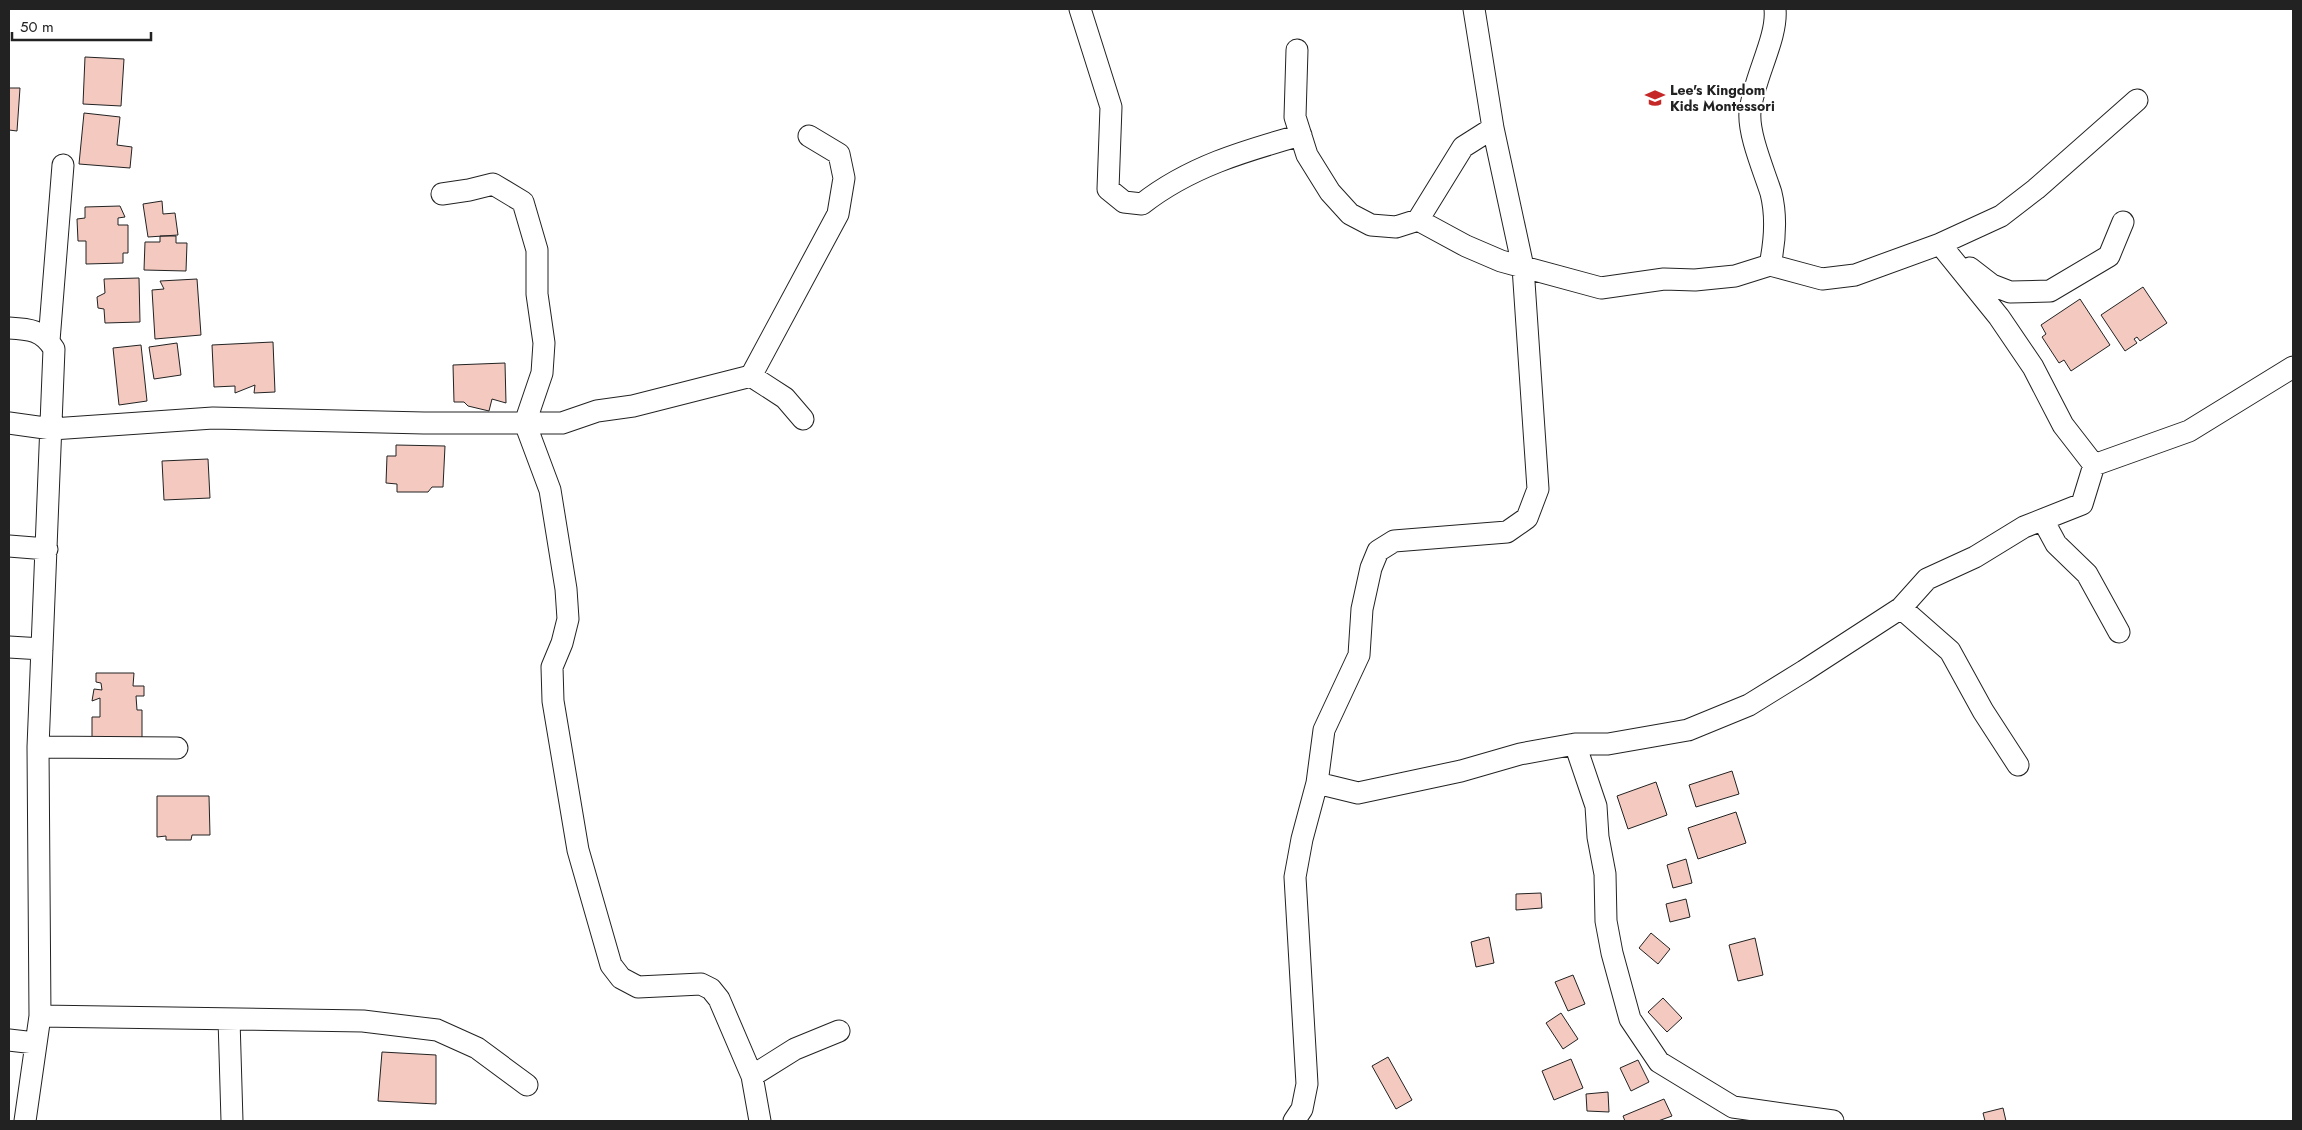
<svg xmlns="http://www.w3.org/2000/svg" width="2302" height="1130" font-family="Jost,sans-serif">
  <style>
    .building { fill: #f3c9c0; stroke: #222 }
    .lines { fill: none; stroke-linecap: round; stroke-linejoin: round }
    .minor-casing { stroke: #222; stroke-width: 23 }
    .minor { stroke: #fff; stroke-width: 21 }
    .labels { text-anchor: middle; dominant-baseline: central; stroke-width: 4; stroke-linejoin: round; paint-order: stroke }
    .poi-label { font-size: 14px; font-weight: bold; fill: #222; stroke: #fff; text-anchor: start }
  </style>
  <rect width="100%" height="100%" fill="#fff"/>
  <path class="building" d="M85,57L124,59L121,106L83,104Z
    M9,88H20L17,131L9,130Z
    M84,113L120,117L117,145L132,147L130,168L79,164Z
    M162,201L163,214L175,213L178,235L148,237L143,204Z
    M120,206L125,217L118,218V225H128V253H123V263L86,264V241H78L77,219L85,218V207Z
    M160,236H176V243H187L186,271L144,270L145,242H160Z
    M139,278L140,322L105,323L104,309L98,308L97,297L105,293L104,279Z
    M197,279L201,335L155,339L152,290L164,289L160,281Z
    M2143,287L2167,323L2140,341L2137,337L2134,339L2137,343L2125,351L2101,315Z
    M2080,299L2110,345L2071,371L2064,360L2059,363L2042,337L2046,334L2041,325Z
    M273,342L275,392L254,393L255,385L235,393V386L214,387L212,345Z
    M177,343L181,375L154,379L149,347Z
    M141,345L147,401L119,405L113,348Z
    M505,363L506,403L492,399L489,411L468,406L464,402H454L453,365Z
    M396,445L445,446L443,487H432L428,492H397V484L386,483L387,456H396Z
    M208,459L210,498L164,500L162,461Z
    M96,673H134L133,686H144V696H136L137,710H142V746H92V717H100V698L92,701L94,689L102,690L101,683L96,682Z
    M1732,771L1739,794L1696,807L1689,785Z
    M1656,782L1667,815L1628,829L1617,796Z
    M157,796H209L210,835H192L191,840H166V836L157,837Z
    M1736,812L1746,843L1698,859L1688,828Z
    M1686,859L1692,883L1673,888L1667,865Z
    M1541,893L1542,908L1516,910V894Z
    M1686,899L1690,917L1670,922L1666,904Z
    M1651,933L1670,949L1658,964L1639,948Z
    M1489,937L1494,963L1476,967L1471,942Z
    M1755,938L1763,975L1738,981L1729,945Z
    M1573,975L1585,1004L1568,1011L1555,982Z
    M1663,998L1682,1018L1667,1032L1648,1012Z
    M1561,1013L1578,1039L1563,1049L1546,1023Z
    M382,1052L436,1055V1104L378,1101Z
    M1388,1057L1412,1100L1396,1109L1372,1066Z
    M1571,1059L1583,1088L1554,1100L1542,1071Z
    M1638,1060L1649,1082L1631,1091L1620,1068Z
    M1608,1092L1609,1112L1587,1111L1586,1094Z
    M1664,1099L1672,1116L1658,1121H1625L1623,1116Z
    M2003,1108L2006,1121H1985L1983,1113Z"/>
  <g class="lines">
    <defs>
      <path id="minor" d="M1080,9L1111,107L1108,189L1124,202L1142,204C1189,167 1244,151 1301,135
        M1297,50L1295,117L1307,155L1330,192L1350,214L1371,225L1396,227L1418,220L1463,147L1493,128
        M442,194L469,190L493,184L523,202L537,250V294L544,343L542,373L525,423L550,490L566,589L568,619L562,643L552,667L553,701L578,850L611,965L621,978L638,987L701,984L711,989L719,999L752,1076L760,1121
        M1418,220L1466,246L1501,261L1601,288L1664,279L1695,280L1735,276L1770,265C1775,241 1777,217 1771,193C1764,171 1748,134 1750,112C1753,79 1778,38 1775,9
        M1770,265L1822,279L1855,275L1940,244L2001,216L2036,189L2137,100
        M1970,268L1992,285L2010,292L2050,291L2109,256L2123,222
        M9,328C29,329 43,330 54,349L38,747L177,748
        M49,341L63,165
        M751,376L838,214L844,178L839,154L809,136
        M9,423L52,429L213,418L424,423H562L597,411L633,406L751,376L785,398L803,419
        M2094,465L2189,431L2293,367
        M2043,520L2056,544L2087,574L2119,632
        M9,546L47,549
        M1901,608L1950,651L1983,711L2018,765
        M9,647L42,649
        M1575,744L1596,806L1598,837L1605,874L1606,921L1612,953L1630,1019L1659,1062L1733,1107L1833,1121
        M1317,783L1358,793L1461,771L1520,754L1575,744H1608L1688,730L1749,705L1804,671L1901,608L1927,579L1975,557L2024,527L2082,504L2094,465L2063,425L2033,367L1999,317L1940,244
        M40,1016L363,1021L437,1030L477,1048L527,1085
        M229,1019L232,1121
        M9,1040L35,1043
        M752,1076L795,1049L839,1031
        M25,1121L40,1016L38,747
        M1294,1121L1302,1109L1307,1084L1295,877L1302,839L1317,783L1324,730L1359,655L1362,609L1371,568L1378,551L1394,541L1507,532L1527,518L1538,489L1523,267L1493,128L1474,9"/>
    </defs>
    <use href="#minor" class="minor-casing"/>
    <use href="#minor" class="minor"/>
  </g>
  <defs>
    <symbol id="school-bare" viewBox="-9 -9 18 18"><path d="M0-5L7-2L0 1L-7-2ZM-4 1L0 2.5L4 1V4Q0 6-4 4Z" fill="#c62828" stroke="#fff" stroke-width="2.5" paint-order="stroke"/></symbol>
  </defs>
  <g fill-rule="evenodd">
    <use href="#school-bare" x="1641" y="84" width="28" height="28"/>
  </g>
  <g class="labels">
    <g class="poi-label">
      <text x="1670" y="90">Lee's Kingdom<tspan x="1670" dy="16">Kids Montessori</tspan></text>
    </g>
  </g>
  <rect width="2302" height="1130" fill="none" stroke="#222222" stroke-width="20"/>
  <path d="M12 32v8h139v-8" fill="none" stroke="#222222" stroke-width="2.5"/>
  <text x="20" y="32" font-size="15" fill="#222222" stroke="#ffffff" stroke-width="4" paint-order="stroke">50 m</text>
</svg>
